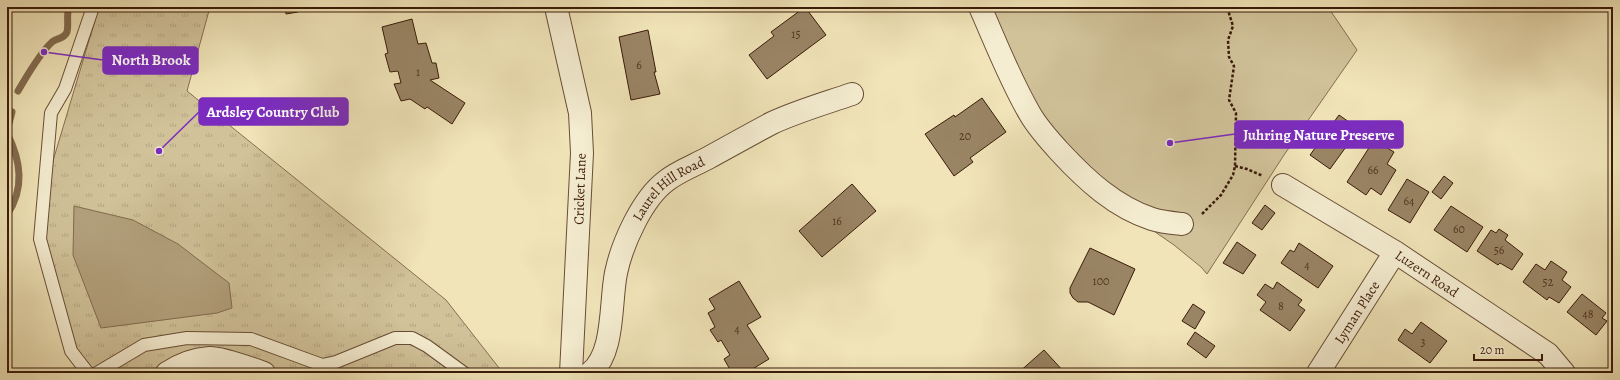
<svg xmlns="http://www.w3.org/2000/svg" width="1620" height="380" font-family="Alegreya,serif">
  <style>
    .grass { fill: url(#grass-tufts); stroke: #866e52 }
    .green { fill: #d1c29a; stroke: #866e52 }
    .water { fill: #b2a07c; stroke: #826b4e }
    .lines { fill: none; stroke-linecap: round; stroke-linejoin: round }
    .stream { stroke: #826b4e; stroke-width: 7 }
    .building { fill: #998464; stroke: #3a1b09 }
    .service-casing { stroke: #684d35; stroke-width: 14 }
    .minor-casing { stroke: #684d35; stroke-width: 24 }
    .path { stroke: #3a1b09; stroke-width: 2.5; stroke-dasharray: 3 2; stroke-linecap: butt }
    .service { stroke: #f5edd1; stroke-width: 12 }
    .minor { stroke: #f5edd1; stroke-width: 22 }
    .labels { text-anchor: middle; dominant-baseline: central; stroke-width: 3; stroke-linejoin: round; paint-order: stroke }
    .number-label { font-size: 12px; fill: #523520 }
    .street-label { font-size: 14px; fill: #3a1b09; stroke: #f5edd1 }
    .leader { fill: none; stroke: #7b2cbf; stroke-width: 1.5 }
    .callout-dot { fill: #7b2cbf; stroke: #f5edd1; stroke-width: 1.5 }
    .callout { fill: #7b2cbf; stroke: #7b2cbf; stroke-width: 1.5 }
    .callout-label { font-size: 15px; text-anchor: middle; font-weight: bold; fill: #fff }
  </style>
  <defs>
    <pattern id="grass-tufts" width="24" height="20" patternUnits="userSpaceOnUse"><rect width="24" height="20" fill="#d1c29a"/><path d="M3 7l-1-3M5 7V3M7 7l1-3M15 17l-1-3M17 17v-4M19 17l1-3" fill="none" stroke="#b4a683"/></pattern>
  </defs>
  <rect width="100%" height="100%" fill="#f0e4b8"/>
  <filter id="stains"><feTurbulence type="fractalNoise" baseFrequency=".005" numOctaves="4"/><feColorMatrix values="0 0 0 0 .2 0 0 0 0 .09 0 0 0 0 .02 0 0 0 .5 -.17"/></filter>
  <radialGradient id="worn" r=".72"><stop offset=".6" stop-color="#630" stop-opacity="0"/><stop offset="1" stop-color="#630" stop-opacity=".3"/></radialGradient>
  <path class="grass" d="M99,7H210L187,91L446,300L503,373H82L38,211Z"/>
  <path class="green" d="M981,7H1328L1357,50L1284,155L1207,274L1201,267L1174,245L1119,207L1056,154Z"/>
  <path class="water" d="M74,206L133,220L178,244L229,283L232,308L217,313L101,328L73,255Z"/>
  <g class="lines">
    <path class="stream" d="M18,91C27,76 39,54 52,42C57,38 64,39 67,32C69,24 66,15 69,7
      M7,131L12,112
      M7,133C21,161 25,188 7,215"/>
  </g>
  <path class="building" d="M285,7H297L298,12L286,14Z
    M805,7L826,35L767,79L749,55L774,36L771,32Z
    M412,19L418,44L426,43L432,63H436L439,78L430,80L465,103L452,124L427,107L425,109L410,99L401,101L394,84L401,83L398,71L390,72L385,54L388,53L382,27Z
    M648,30L656,72H654L660,94L631,100L619,37Z
    M982,98L1006,132L970,158L973,162L954,176L925,134L954,115L955,117Z
    M1339,115L1359,129L1330,169L1310,155Z
    M1374,140L1394,152L1387,164L1396,170L1381,195L1371,188L1366,195L1347,182Z
    M1444,176L1453,183L1441,199L1432,192Z
    M1407,179L1429,192L1410,223L1388,210Z
    M852,184L876,211L822,257L799,231Z
    M1265,205L1275,213L1262,230L1252,223Z
    M1451,206L1483,227L1467,252L1434,230Z
    M1499,229L1508,235L1505,240L1523,254L1512,270L1500,263L1498,265L1477,251L1491,230L1496,233Z
    M1237,242L1256,255L1243,274L1223,263Z
    M1299,243L1333,266L1318,288L1281,263L1290,250L1294,252Z
    M1090,248L1135,269L1114,315L1088,302H1078L1073,298L1070,293V288Z
    M1551,261L1567,272L1562,280L1571,287L1559,303L1549,297L1547,300L1523,282L1536,264L1545,270Z
    M739,281L761,317L747,325L769,359L746,373H732L724,359L730,355L721,340L718,342L710,330L715,327L708,313L715,309L709,299Z
    M1277,282L1302,300L1298,305L1305,310L1290,331L1260,310L1266,302L1257,295L1265,284L1273,289Z
    M1582,294L1606,313L1602,318L1607,321L1596,335L1567,312Z
    M1193,304L1205,312L1195,329L1182,321Z
    M1421,322L1447,341L1430,363L1398,340L1405,329L1412,334Z
    M1195,332L1215,346L1206,358L1187,344Z
    M1044,350L1065,373H1018Z"/>
  <g class="lines">
    <defs>
      <path id="service" d="M88,373L71,351L40,239L51,113L65,89L93,7
        M97,373L144,345L187,338L251,339L322,365L336,362L395,338H412L427,346L464,373"/>
      <g id="minor">
        <path d="M556,7L580,113L582,153L571,373"/>
        <path d="M980,7C996,43 1010,80 1030,114C1038,128 1049,140 1060,152C1086,180 1115,207 1152,219C1161,222 1172,223 1182,224"/>
        <path id="s1" d="M1283,185L1395,252L1548,354L1564,373"/>
        <path d="M167,373C179,365 195,359 209,358C219,357 253,369 264,373"/>
        <path id="s2" d="M590,373C615,354 610,302 616,273C622,244 642,199 666,181C677,172 695,165 708,158C730,146 751,134 772,123C798,111 826,103 852,94"/>
        <path id="s3" d="M1318,373L1395,252"/>
      </g>
    </defs>
    <use href="#service" class="service-casing"/>
    <use href="#minor" class="minor-casing"/>
    <path class="path" d="M1235,166L1247,169L1263,176
      M1202,214L1221,195L1233,175L1235,166L1236,113L1229,100L1234,66L1229,57L1228,40L1233,26L1227,7"/>
    <use href="#service" class="service"/>
    <use href="#minor" class="minor"/>
  </g>
  <g class="labels">
    <g class="number-label">
      <text x="796" y="34">15</text>
      <text x="639" y="65">6</text>
      <text x="418" y="72">1</text>
      <text x="965" y="136">20</text>
      <text x="1373" y="170">66</text>
      <text x="1409" y="201">64</text>
      <text x="837" y="221">16</text>
      <text x="1459" y="229">60</text>
      <text x="1499" y="250">56</text>
      <text x="1307" y="265">4</text>
      <text x="1101" y="281">100</text>
      <text x="1548" y="282">52</text>
      <text x="1281" y="306">8</text>
      <text x="1588" y="314">48</text>
      <text x="737" y="329">4</text>
      <text x="1423" y="342">3</text>
    </g>
    <g class="street-label">
      <text transform="translate(580 189) rotate(-88)">Cricket Lane</text>
      <text stroke="none"><textPath href="#s2" startOffset="209">Laurel Hill Road</textPath></text>
      <text stroke="none"><textPath href="#s1" startOffset="169">Luzern Road</textPath></text>
      <text stroke="none"><textPath href="#s3" startOffset="72">Lyman Place</textPath></text>
    </g>
  </g>
  <path class="leader" d="M44 52L103 60M159 151L199 112M1170 143L1235 134"/>
  <g class="callout-dot">
    <circle cx="44" cy="52" r="4"/>
    <circle cx="159" cy="151" r="4"/>
    <circle cx="1170" cy="143" r="4"/>
  </g>
  <g class="callout">
    <rect x="103" y="47" width="95" height="27" rx="4"/>
    <rect x="199" y="98" width="149" height="27" rx="4"/>
    <rect x="1235" y="121" width="168" height="27" rx="4"/>
  </g>
  <g class="callout-label">
    <text x="151" y="65">North Brook</text>
    <text x="273" y="117">Ardsley Country Club</text>
    <text x="1319" y="140">Juhring Nature Preserve</text>
  </g>
  <rect width="1620" height="380" fill="none" stroke="#f0e4b8" stroke-width="24"/>
  <rect x="8" y="8" width="1604" height="364" fill="none" stroke="#3a1b09" stroke-width="2"/>
  <rect x="12" y="12" width="1596" height="356" fill="none" stroke="#3a1b09"/>
  <path d="M1474 354v6h68v-6" fill="none" stroke="#3a1b09" stroke-width="2"/>
  <text x="1480" y="354" font-size="12" fill="#3a1b09" stroke="#f5edd1" stroke-width="3" paint-order="stroke">20 m</text>
  <rect width="100%" height="100%" filter="url(#stains)"/>
  <rect width="100%" height="100%" fill="url(#worn)"/>
</svg>
